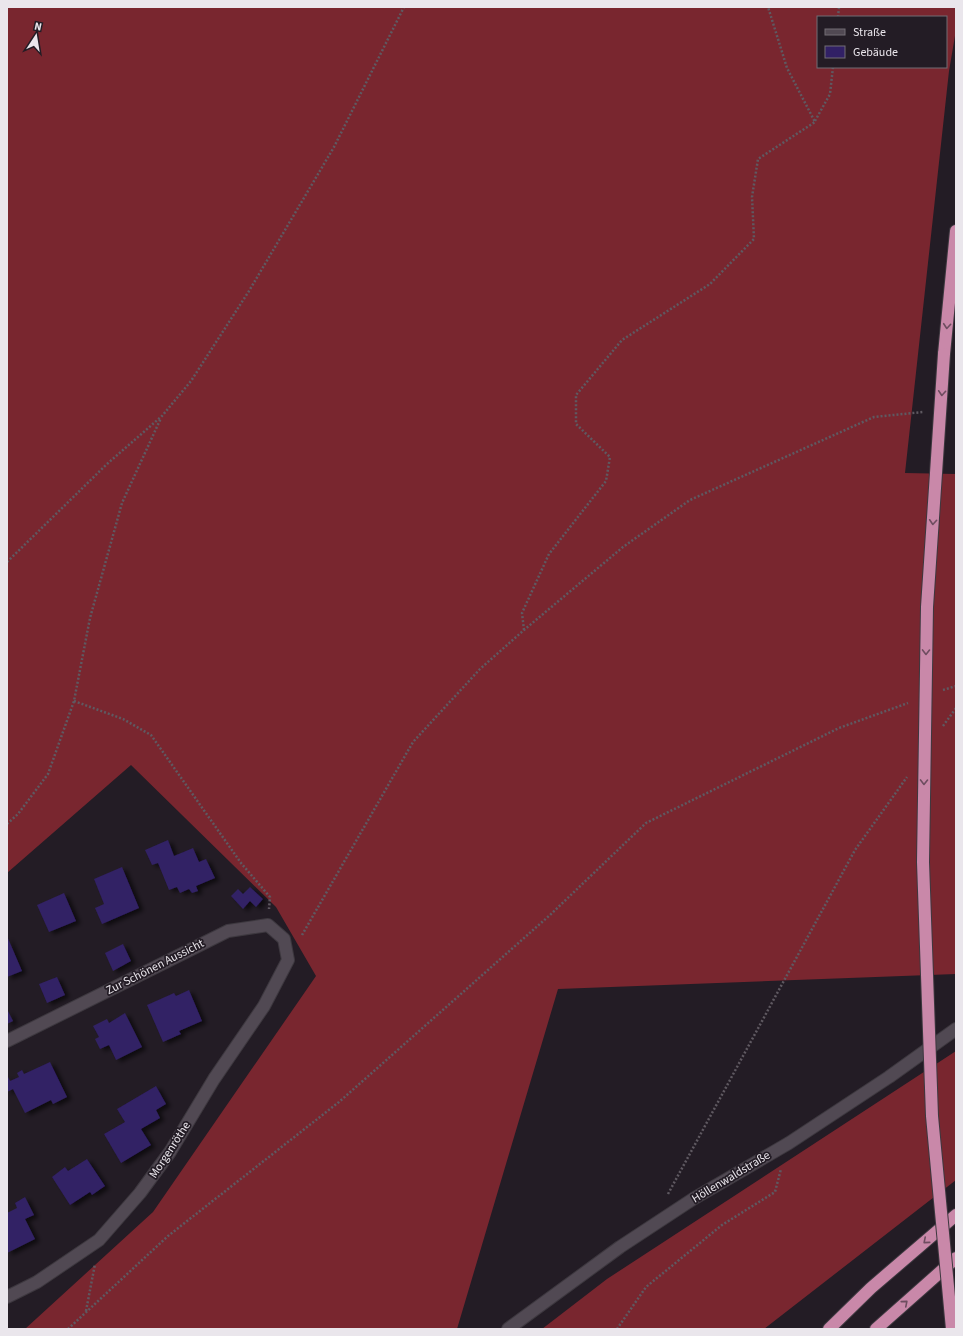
<svg xmlns="http://www.w3.org/2000/svg" width="963" height="1336" font-family="'Source Sans 3',sans-serif">
  <style>
    .forest { fill: #79262f; fill-rule: evenodd }
    .building { fill: #312065; filter: url(#shadow) }
    .lines { fill: none; stroke-linecap: round; stroke-linejoin: round }
    .minor-casing { stroke: #3d383f; stroke-width: 14 }
    .highway-casing { stroke: #3d383f; stroke-width: 14 }
    .path { stroke: #5f5961; stroke-width: 2.5; stroke-dasharray: 2 2; stroke-linecap: butt }
    .minor { stroke: #514953; stroke-width: 12 }
    .highway { stroke: #c988a9; stroke-width: 12 }
    .highway-bridge-casing { stroke: #3d383f; stroke-width: 14; stroke-linecap: butt }
    .highway-bridge { stroke: #c988a9; stroke-width: 12 }
    .oneway { stroke: #6e4d60 }
    .labels { text-anchor: middle; dominant-baseline: central; stroke-width: 3.5; stroke-linejoin: round; paint-order: stroke }
    .street-label { font-size: 12px; fill: #eae6ec; stroke: #231c25 }
  </style>
  <defs>
    <filter id="shadow"><feDropShadow dx="4.5" dy="2.5" stdDeviation="2" flood-color="#0009"/></filter>
  </defs>
  <rect width="100%" height="100%" fill="#231c25"/>
  <path class="forest" d="M7,7H956V30L949,71L905,473L956,474V974L558,989L457,1329H25L153,1212L316,976L276,907L131,765L7,873ZM818,17H946V67H818Z
    M956,1051V1180L764,1329H542L607,1279Z"/>
  <path class="building" d="M168,840L174,856L193,848L199,862L206,859L215,878L196,886L198,891L192,893L189,889L180,893L177,887L169,890L158,863L152,865L145,850Z
    M122,867L139,908L102,924L95,908L104,904L94,879Z
    M250,887L263,899L256,907L250,901L243,909L231,896L238,889L243,894Z
    M64,893L76,921L49,932L37,905Z
    M7,936L22,971L7,977Z
    M123,944L131,961L113,971L105,953Z
    M57,977L65,995L47,1003L39,984Z
    M189,990L202,1021L179,1031L181,1034L163,1042L147,1005L174,993L176,996Z
    M7,1009L13,1021L7,1024Z
    M125,1013L142,1047L116,1060L109,1045L100,1049L95,1039L99,1037L93,1026L107,1019L109,1023Z
    M50,1062L67,1097L53,1104L51,1100L25,1113L13,1089L7,1092V1075L10,1081L19,1077L17,1073L22,1070L24,1074Z
    M156,1086L166,1104L156,1110L160,1118L141,1129L151,1145L121,1163L104,1134L125,1122L117,1109Z
    M87,1159L105,1186L92,1195L90,1192L70,1205L52,1177L65,1167L68,1171Z
    M25,1197L34,1215L25,1219L35,1239L7,1253V1213L17,1208L15,1203Z"/>
  <g class="lines">
    <defs>
      <path id="minor" d="M7,1041L228,931L268,925L284,939L288,960L264,1006L214,1079L170,1152L140,1193L99,1240L37,1282L7,1297
        M508,1329L620,1247L693,1199L789,1143L889,1077L956,1029"/>
      <path id="highway" d="M944,354L956,231
        M829,1329L871,1288L956,1215
        M876,1329L956,1258"/>
    </defs>
    <use href="#minor" class="minor-casing"/>
    <use href="#highway" class="highway-casing"/>
    <path class="path" d="M838,17L839,7
      M815,121L830,94L833,67
      M7,562L107,464L162,416L191,381L249,291L334,147L404,7
      M524,630L522,613L549,554L606,481L610,457L576,424V395L622,340L710,284L754,239L752,197L758,159L815,122L787,68L768,7
      M943,690L956,686
      M74,701L123,719L151,735L241,863L270,897L269,909
      M943,726L956,708
      M7,824L18,814L48,774L74,701L90,618L122,503L161,418
      M302,935L413,742L480,669L524,630L623,547L690,500L874,417L923,412
      M668,1194L855,850L907,777
      M86,1311L95,1264
      M68,1329L168,1236L339,1102L550,915L646,823L839,728L908,703
      M617,1329L646,1287L722,1225L775,1192L781,1169"/>
    <use href="#minor" class="minor"/>
    <use href="#highway" class="highway"/>
    <defs>
      <path id="highway-bridge" d="M944,354L927,607L923,862L932,1116L952,1329"/>
    </defs>
    <use href="#highway-bridge" class="highway-bridge-casing"/>
    <use href="#highway-bridge" class="highway-bridge"/>
  </g>
  <defs><path id="oneway-chevron" d="M-2-3.5L2.5 0L-2 3.5" fill="none" stroke-width="1.6" stroke-linecap="round" stroke-linejoin="round"/></defs>
  <g class="oneway">
    <use href="#oneway-chevron" transform="translate(947 326) rotate(95)"/>
    <use href="#oneway-chevron" transform="translate(942 393) rotate(94)"/>
    <use href="#oneway-chevron" transform="translate(933 522) rotate(94)"/>
    <use href="#oneway-chevron" transform="translate(926 652) rotate(91)"/>
    <use href="#oneway-chevron" transform="translate(924 782) rotate(91)"/>
    <use href="#oneway-chevron" transform="translate(926 1241) rotate(139)"/>
    <use href="#oneway-chevron" transform="translate(905 1303) rotate(-41)"/>
  </g>
  <g class="labels">
    <g class="street-label">
      <text transform="translate(155 967) rotate(-27)">Zur Schönen Aussicht</text>
      <text transform="translate(170 1150) rotate(-57)">Morgenröthe</text>
      <text transform="translate(731 1177) rotate(-31)">Höllenwaldstraße</text>
    </g>
  </g>
  <rect width="963" height="1336" fill="none" stroke="#eae6ec" stroke-width="16"/>
  <rect x="817" y="16" width="130" height="52" fill="#231c25" stroke="#736d75"/>
  <rect x="825" y="29" width="20" height="6" fill="#514953" stroke="#736d75"/>
  <text x="853" y="36" font-size="12" fill="#eae6ec">Straße</text>
  <rect x="825" y="46" width="20" height="12" fill="#312065" stroke="#736d75"/>
  <text x="853" y="56" font-size="12" fill="#eae6ec">Gebäude</text>
  <g transform="translate(36 36) rotate(12)" stroke="#231c25" stroke-width="3" paint-order="stroke">
  <path d="M0-3L7 15L0 10L-7 15Z" fill="#eae6ec"/>
  <text y="-6" font-size="11" font-weight="bold" text-anchor="middle" fill="#eae6ec">N</text>
  </g>
</svg>
